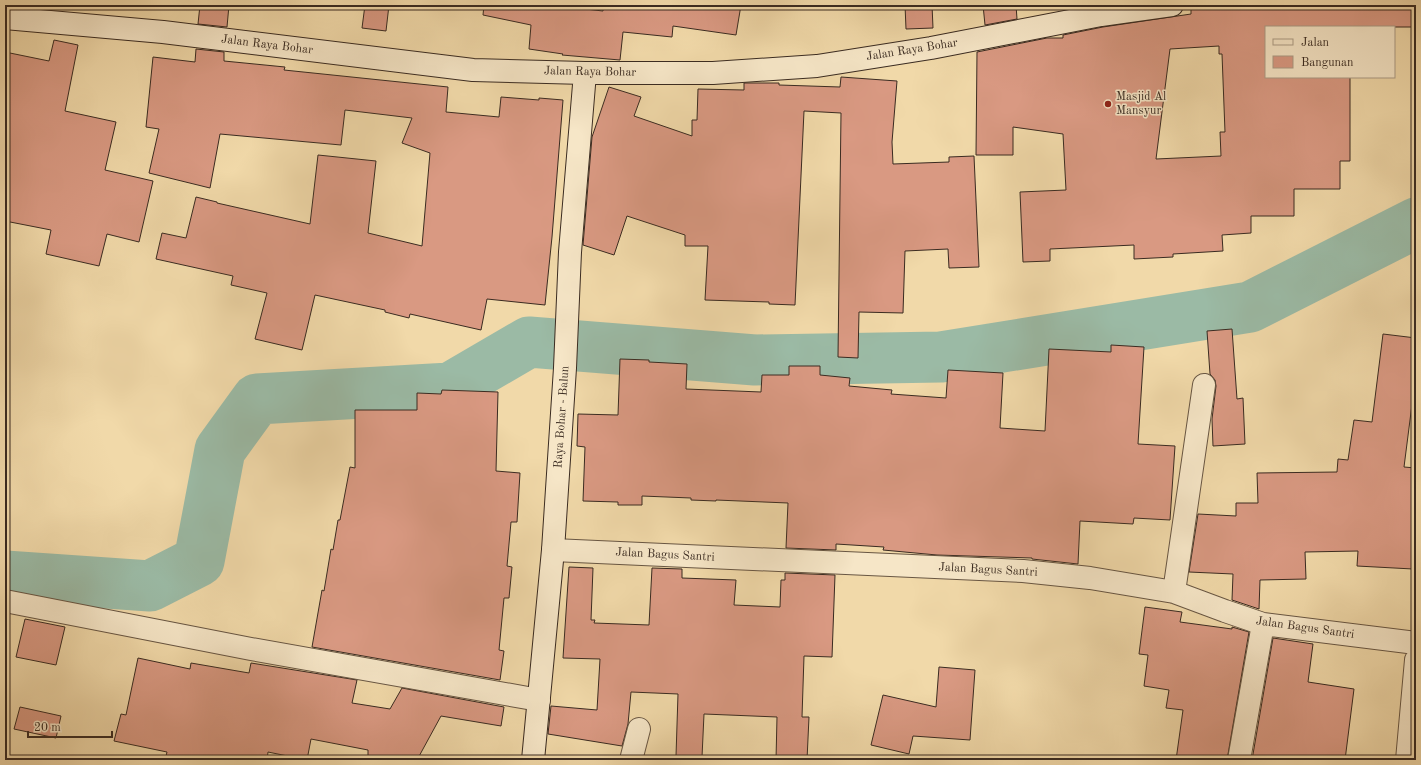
<svg xmlns="http://www.w3.org/2000/svg" width="1421" height="765" font-family="'Old Standard TT',serif">
  <style>
    .lines { fill: none; stroke-linecap: round; stroke-linejoin: round }
    .river { stroke: #9bbaa5; stroke-width: 51 }
    .building { fill: #d99982; stroke: #3a2b21; fill-rule: evenodd }
    .street-casing { stroke: #685643; stroke-width: 24 }
    .secondary-casing { stroke: #3a2b21; stroke-width: 24 }
    .street { stroke: #f6e6c7; stroke-width: 22 }
    .secondary { stroke: #f6e6c7; stroke-width: 22 }
    .poi-dot { fill: #8f2418; stroke: #f6e6c7; stroke-width: 1.5 }
    .labels { text-anchor: middle; dominant-baseline: central; stroke-width: 3; stroke-linejoin: round; paint-order: stroke }
    .street-label { font-size: 12px; fill: #3a2b21; stroke: #f6e6c7 }
    .poi-label { font-size: 12px; fill: #3a2b21; stroke: #f6e6c7; text-anchor: start }
  </style>
  <rect width="100%" height="100%" fill="#f1d9a9"/>
  <filter id="stains"><feTurbulence type="fractalNoise" baseFrequency=".005" numOctaves="4"/><feColorMatrix values="0 0 0 0 .2 0 0 0 0 .09 0 0 0 0 .02 0 0 0 .5 -.17"/></filter>
  <radialGradient id="worn" r=".72"><stop offset=".6" stop-color="#630" stop-opacity="0"/><stop offset="1" stop-color="#630" stop-opacity=".3"/></radialGradient>
  <g class="lines">
    <path class="river" d="M5,576L150,586L199,561L220,450L257,399L450,388L529,342L755,360L941,357L1250,307L1416,223"/>
  </g>
  <path class="building" d="M200,5H229L227,27L198,24Z
    M365,5H389L386,31L362,28Z
    M484,5H550L603,11V5H741L736,35L673,26L672,37L623,32L620,60L562,55L563,54L529,49L531,25L483,15Z
    M905,5H932L933,28L906,29Z
    M983,5H1016L1017,19L985,25Z
    M1217,5H1416V27H1266V77H1350V161H1340V189H1294V216H1251V233L1222,235L1223,251L1173,254V257L1134,259V245L1050,249V261L1023,262L1020,192L1066,190L1063,134L1013,127V155H976L977,52L1047,38H1063V35L1103,27L1191,14V9L1217,8ZM1219,46V54H1222L1225,132H1220L1221,156L1156,159L1170,49Z
    M54,40L78,45L65,111L116,122L105,170L153,181L139,242L107,234L99,266L46,254L51,230L5,221V52L49,61Z
    M196,49L224,52V61L285,67L284,70L448,87L446,112L499,117L501,97L539,100V98L563,100L552,237L545,305L487,299L481,330L410,314L409,318L385,312V310L315,295L302,350L255,339L267,293L231,285L233,276L156,259L162,233L186,238L196,197L217,202V203L310,224L318,155L376,161L368,233L422,246L430,153L402,143L412,118L345,110L341,145L220,134L210,188L149,173L159,129L146,127L153,57L195,62Z
    M841,77L897,81L892,142L893,164L949,162V157L974,156L979,267L949,268L948,249L905,251L903,313L859,312L858,358L838,357L841,113L804,111L795,305L769,304V302L705,300L708,246H685V235L627,216L614,255L583,245L592,137L609,87L641,97L634,116L692,136V120H697L698,89L744,90V83H779V85L840,87Z
    M1232,329L1237,399L1243,398L1245,444L1213,446L1212,419L1216,386L1215,380L1210,374L1207,331Z
    M1383,334L1416,338V373L1404,467L1416,468V564H1413V569L1357,566L1358,551L1305,552L1306,579L1260,580L1259,609L1232,600L1233,574L1189,572L1198,514L1236,516V503H1258L1257,473L1337,472L1338,459L1348,460L1354,420L1372,422Z
    M1111,345L1144,347L1138,444L1175,446L1170,520L1134,518L1133,524L1080,521L1078,564L1032,559V558L937,555L883,550L884,547L836,544V550L786,548L788,503L716,500V501L691,500V498L642,496V505H618V502L583,501L585,447L577,446L578,414L618,415L620,359L649,360V362L687,364L686,389L761,392L762,375H789V366H820V375L850,378L849,386L892,390L891,394L946,398L948,370L1003,373L1000,428L1045,431L1049,349L1111,352Z
    M442,390L498,392L496,471L520,473L517,522H511L507,566L512,567L509,598H504L499,650L504,651L500,680L312,647L322,590L324,591L331,549L333,550L338,520H340L350,467L355,468V410H417V393L441,394Z
    M569,567L593,568L591,620H595L594,623L649,625L652,568L682,569V578L736,580L734,605L780,607L781,580H785V573L835,575L832,657L804,656L802,717H809L807,760H776L777,717L704,714L702,757L676,756L678,694L631,692L628,724L622,746L548,734L551,706L597,710L600,659L563,658Z
    M1145,607L1182,612L1180,622L1232,629V627L1249,632L1227,760H1176L1183,710L1166,708L1169,690L1144,686L1148,655L1139,654Z
    M25,619L65,627L56,665L16,657Z
    M1273,638L1313,644L1308,682L1354,689L1345,760H1252Z
    M138,658L190,669L191,663L249,673L251,663L357,680L352,703L390,709L402,688L504,707L501,726L441,716L417,760H368V750L311,739L307,760L268,752L267,760H165L167,752L114,741L121,714L126,715Z
    M939,667L975,670L970,740L913,736L909,754L871,745L883,695L936,707Z
    M20,707L61,716L56,738L14,729Z"/>
  <g class="lines">
    <defs>
      <path id="street" d="M553,550L1023,571L1090,578L1174,592L1225,611L1263,624L1416,643
        M1174,592L1204,385
        M5,601L251,649L539,700
        M631,760L639,729
        M1239,760L1263,624
        M1407,760L1416,660"/>
      <path id="secondary" d="M5,18L163,32L473,70L585,73H713L817,66L931,48L1101,15L1172,5
        M533,760L553,550L565,368L570,252L585,73"/>
    </defs>
    <use href="#street" class="street-casing"/>
    <use href="#secondary" class="secondary-casing"/>
    <use href="#street" class="street"/>
    <use href="#secondary" class="secondary"/>
  </g>
  <circle class="poi-dot" cx="1108" cy="104" r="4"/>
  <g class="labels">
    <g class="street-label">
      <text transform="translate(267 45) rotate(7)">Jalan Raya Bohar</text>
      <text transform="translate(912 50) rotate(-9)">Jalan Raya Bohar</text>
      <text transform="translate(590 72) rotate(1)">Jalan Raya Bohar</text>
      <text transform="translate(562 417) rotate(-86)">Raya Bohar - Balun</text>
      <text transform="translate(665 555) rotate(3)">Jalan Bagus Santri</text>
      <text transform="translate(988 570) rotate(3)">Jalan Bagus Santri</text>
      <text transform="translate(1305 628) rotate(8)">Jalan Bagus Santri</text>
    </g>
    <g class="poi-label">
      <text x="1116" y="97">Masjid Al<tspan x="1116" dy="14">Mansyur</tspan></text>
    </g>
  </g>
  <rect width="1421" height="765" fill="none" stroke="#f1d9a9" stroke-width="20"/>
  <rect x="6" y="6" width="1409" height="753" fill="none" stroke="#3a2b21" stroke-width="2"/>
  <rect x="10" y="10" width="1401" height="745" fill="none" stroke="#3a2b21"/>
  <rect x="1265" y="26" width="130" height="52" fill="#f6e6c7" stroke="#ab9b85"/>
  <rect x="1273" y="39" width="20" height="6" fill="#f6e6c7" stroke="#ab9b85"/>
  <text x="1301" y="46" font-size="12" fill="#3a2b21">Jalan</text>
  <rect x="1273" y="56" width="20" height="12" fill="#d99982" stroke="#ab9b85"/>
  <text x="1301" y="66" font-size="12" fill="#3a2b21">Bangunan</text>
  <path d="M28 731v6h84v-6" fill="none" stroke="#3a2b21" stroke-width="2"/>
  <text x="34" y="731" font-size="12" fill="#3a2b21" stroke="#f6e6c7" stroke-width="3" paint-order="stroke">20 m</text>
  <rect width="100%" height="100%" filter="url(#stains)"/>
  <rect width="100%" height="100%" fill="url(#worn)"/>
</svg>
